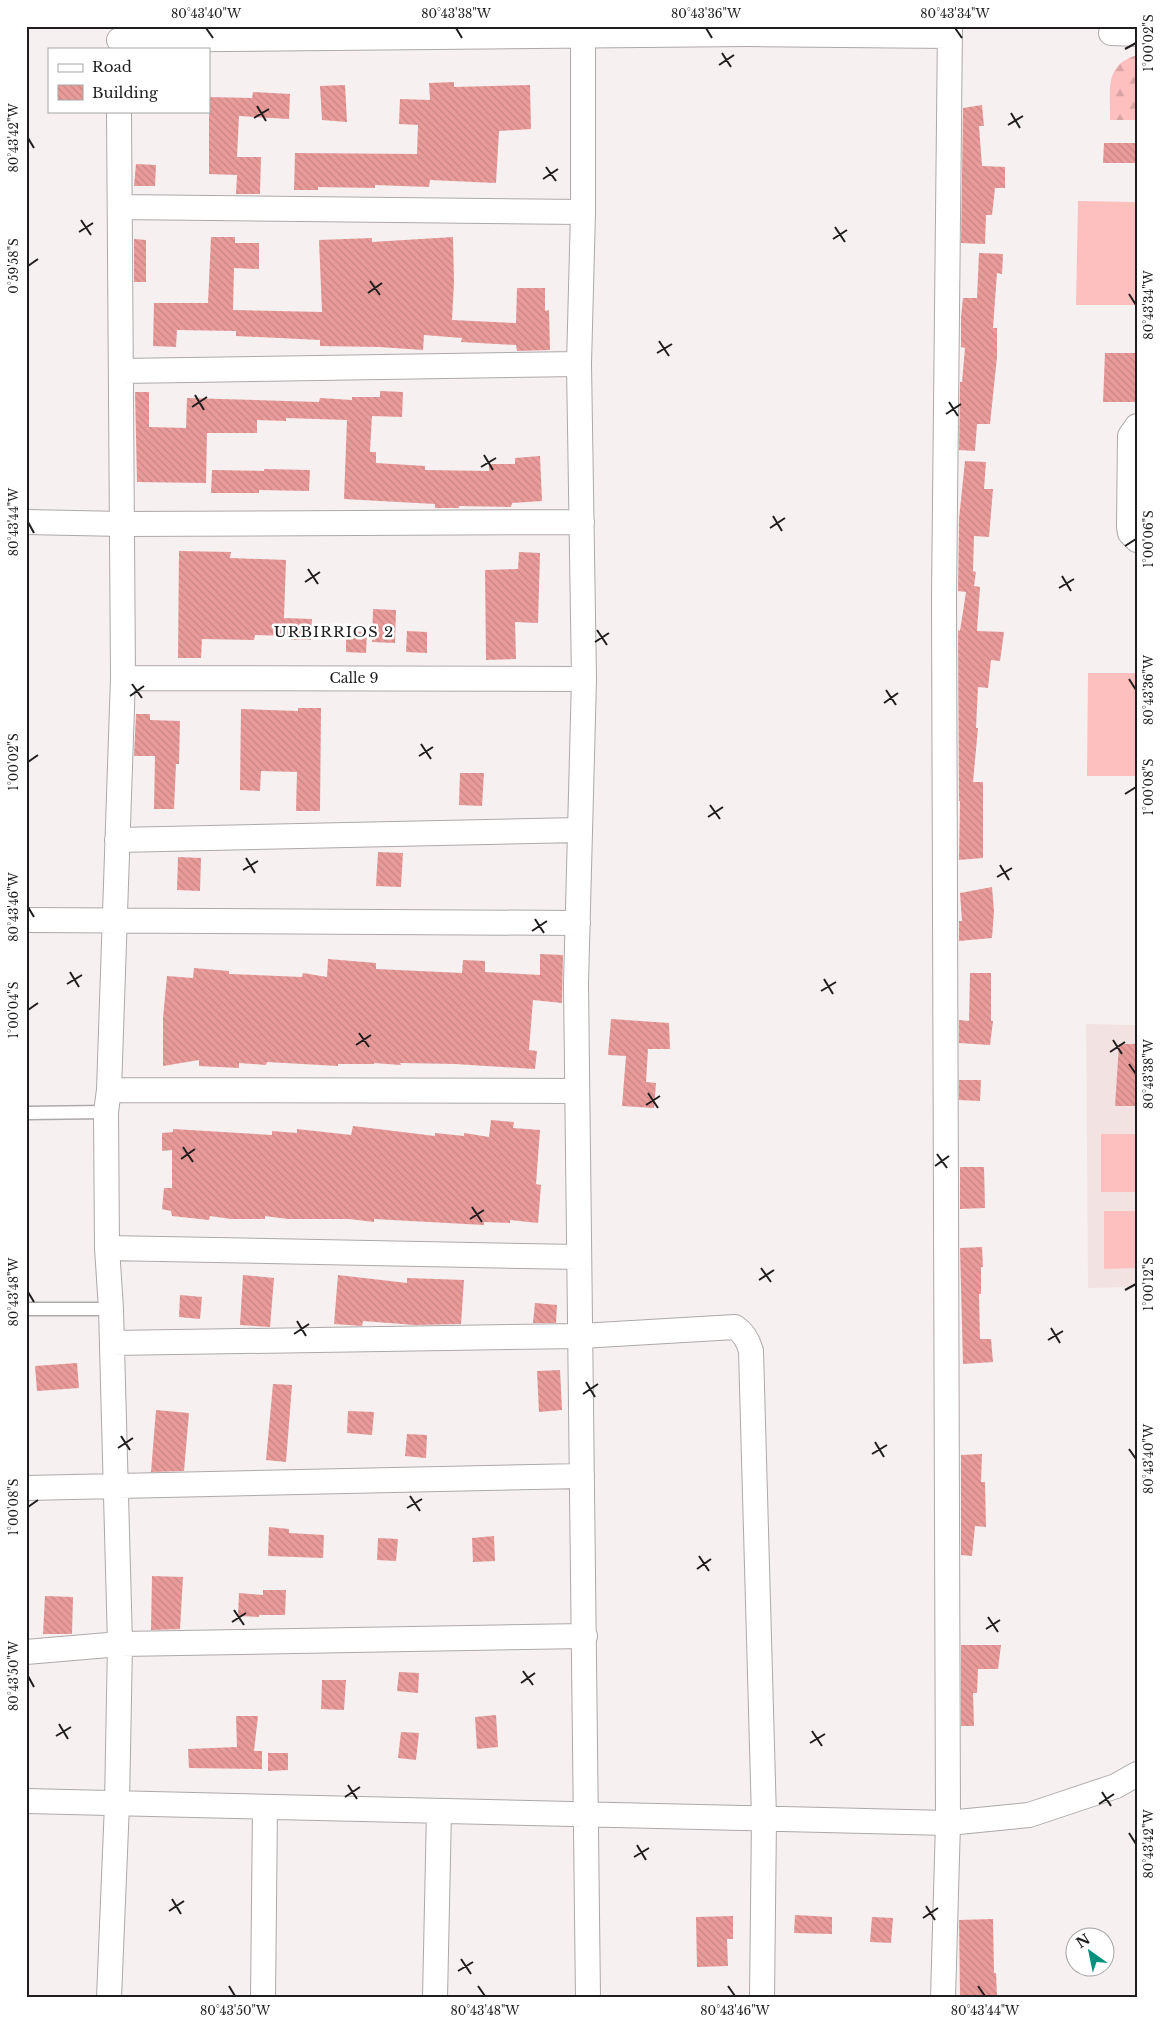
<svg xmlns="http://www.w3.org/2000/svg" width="1163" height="2024" font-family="'Libre Baskerville',serif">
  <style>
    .built { fill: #f2e3e2 }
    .grass { fill: #fec0bf }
    .forest { fill: url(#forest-firs) }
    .building { fill: url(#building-back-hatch) }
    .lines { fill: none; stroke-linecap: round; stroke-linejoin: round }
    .service-casing { stroke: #aea9a9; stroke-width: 15 }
    .minor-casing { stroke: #aea9a9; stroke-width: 26 }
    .service { stroke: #fff; stroke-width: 12 }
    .minor { stroke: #fff; stroke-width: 24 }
    .ticks { fill: none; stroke: #1f1d1d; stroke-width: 2 }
    .labels { text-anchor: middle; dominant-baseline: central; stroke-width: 5; stroke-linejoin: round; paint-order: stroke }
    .street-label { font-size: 14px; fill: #1f1d1d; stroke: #fff }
    .neighbourhood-label { font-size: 15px; letter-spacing: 1px; fill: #1f1d1d; stroke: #fff }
    .neatline { fill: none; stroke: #1f1d1d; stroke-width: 2 }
    .ticks-label { font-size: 12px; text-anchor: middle; fill: #1f1d1d }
  </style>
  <defs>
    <pattern id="forest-firs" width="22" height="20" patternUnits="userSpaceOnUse" patternTransform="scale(1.25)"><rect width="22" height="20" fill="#fec0bf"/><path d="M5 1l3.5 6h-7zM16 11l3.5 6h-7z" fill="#d9a5a4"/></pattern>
    <pattern id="building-back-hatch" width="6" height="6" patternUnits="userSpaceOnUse" patternTransform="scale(1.25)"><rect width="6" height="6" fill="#e99b9a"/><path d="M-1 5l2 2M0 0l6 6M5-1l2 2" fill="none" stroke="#c78584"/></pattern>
  </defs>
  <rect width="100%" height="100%" fill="#f6f0f0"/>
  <path class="built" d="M1086,1024L1137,1025V1287L1088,1288Z"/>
  <path class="grass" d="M1078,201L1137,202L1136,305H1076Z
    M1088,673H1137V776H1087Z
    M1101,1134H1137V1192H1101Z
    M1104,1211H1137V1268L1104,1269Z"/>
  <path class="forest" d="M1134,56H1137V120H1110C1111,92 1103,67 1134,56Z"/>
  <path class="building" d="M454,82V87L530,85L531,129L499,131L496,183L430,180L429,187L375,185V188L318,187V190H294L295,153L417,154L418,125L399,124L400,99L430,100L429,83Z
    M345,85L347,122L322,120L320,86Z
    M253,92L290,94L289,119L239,116L237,157H261L260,194H236L237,175L209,174V97L252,98Z
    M982,105L984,126H979L982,166L1005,167V188H995L992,215H986L985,244L961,243L963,108Z
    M1104,143H1137V163H1103Z
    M136,164L156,165L155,186H134Z
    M211,237H235V243H259V269L234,268L233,310L322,312L319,240L372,238V242L453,237L454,282L452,320L516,323L517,288H545V311L549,310L550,350L517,351L516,345L461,342L462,338L424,335L423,350L379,347L320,346V340L236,336V331L177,330L176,347L153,346L154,303H208Z
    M134,239L146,240V282H134Z
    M979,253L1003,254L1002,274L997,273L993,328H997V357L990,424H977L975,451L959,450L960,382H962L965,348L961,347V317L963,298H977Z
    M1105,353H1137V402H1103Z
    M380,391L403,392L402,417L372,416L370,452H376V463L425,466V470L489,471V464H515V458L540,456L542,501L512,503L511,507L459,506V508H435V504L344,499L347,420L286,418V421L257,420V433H207L206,483L137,482L135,392H149V427L186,428L187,398L319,402L320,398L352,400V397H380Z
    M965,461L986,462L984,489H993L989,537L974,536L973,571L976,572L974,586L980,587L977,631L1004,632L1000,661L991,660L988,688L978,687L976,728H978L973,782H983V858L959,860L960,801H959L958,630L960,631L966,592L958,591L959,519Z
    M264,469L310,470L309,491L259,490V493H211L212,470L264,471Z
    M179,551L231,552L230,558L286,560L284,618L312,619L311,640H291V636L255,635L254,640L202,639L201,658H178Z
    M519,552L540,553L538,623L515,622L516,659L486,660L485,570L518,569Z
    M373,609L396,610L395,643L372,642Z
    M346,631L367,632L366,653L346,652Z
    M407,631L427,632V653L406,652Z
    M298,708H321L320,811H296L297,772L261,771L260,791L240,790L241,709L298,711Z
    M136,714H150V720L180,721L179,764H176L174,809H154L155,756H134Z
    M460,773H484L482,806L459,805Z
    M378,852L403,853L401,887L376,886Z
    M178,857L201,858L200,891L177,890Z
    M992,887L994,911L992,938L959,941V921H962L960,893Z
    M540,954L563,955L562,1003L533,1000L529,1050L537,1051L535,1069L455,1064L400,1063L401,1065L374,1063V1064H338V1066L267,1062L266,1065L239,1063V1068L199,1066V1060L163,1066V1018L167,976L193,978L194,968L229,971V974L302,977L303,973L327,977L328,959L376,963V969L462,973L463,960L485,961V972L540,975Z
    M970,973H991V1021H993L990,1045L959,1043V1020L969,1021Z
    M611,1019L669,1023L670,1049H648L646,1082L656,1083L654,1108L622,1106L626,1056L608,1055Z
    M1119,1044H1137V1106H1115Z
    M959,1080H981L980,1101L959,1100Z
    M491,1120L514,1122L513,1128L540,1130L536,1184L541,1185L538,1223L510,1220V1223L484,1222V1225L374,1219V1222L349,1219H288L265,1216V1219H231L210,1216L209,1220L172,1216L171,1211L162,1209L164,1188H172V1150L162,1151V1133L173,1132V1129L272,1135V1131L297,1133V1129L351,1135L353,1126L435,1136V1133L464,1136V1133L489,1137Z
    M960,1167H984L985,1208L960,1209Z
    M982,1247L983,1267H981V1294H979L980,1339H991L993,1362L963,1364L960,1248Z
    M243,1275L274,1278L270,1327L240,1325Z
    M338,1275L407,1283V1278L464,1280L461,1324L415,1325L363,1321L362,1326L334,1324Z
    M180,1295L202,1297L200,1319L179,1317Z
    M535,1303L557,1305L556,1323H533Z
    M77,1363L79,1388L37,1391L35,1366Z
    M560,1370L562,1410L539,1412L537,1371Z
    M273,1384L292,1385L286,1462L266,1460Z
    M156,1410L189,1413L184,1471L151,1472Z
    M348,1411L374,1412L372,1435L347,1433Z
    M407,1434L427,1435L426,1458L405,1456Z
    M982,1454L981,1482H985L986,1527L975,1526L972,1556L961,1555V1455Z
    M269,1527L289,1529V1533L324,1535L323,1558L268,1556Z
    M494,1536L495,1561L473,1562L472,1538Z
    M378,1538L398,1539L396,1561L377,1560Z
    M152,1576L183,1577L180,1629L151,1630Z
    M263,1590H286L285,1615H259V1617L238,1616L239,1593L263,1595Z
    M45,1596L73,1597L72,1634H43Z
    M961,1645H1001L998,1669H978L977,1693H973L974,1726H961Z
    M399,1672L419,1673L418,1693L397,1691Z
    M322,1680H346L344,1710L321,1709Z
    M496,1715L498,1747L477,1749L475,1717Z
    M236,1716H258L254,1751H262V1769L189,1768L188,1749L237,1747Z
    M401,1732L419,1733L416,1760L398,1758Z
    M268,1753H288V1770L268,1771Z
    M795,1915L832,1917V1934L794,1933Z
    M733,1916V1939H727L728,1966L697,1967L696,1917Z
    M872,1917L893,1918L891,1943L870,1942Z
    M993,1919L994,1973H996L997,1996L960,1997L959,1920Z"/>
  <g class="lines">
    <defs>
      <path id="service" d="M26,1113L106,1112
        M26,1309H111"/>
      <path id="minor" d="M583,26V212L579,364L584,679L576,984L588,1998
        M1111,33L1137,34
        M119,40L748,34L950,36
        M120,207L583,212
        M121,371L579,364
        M1137,426L1130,436L1129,527L1130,533L1137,540
        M26,522L123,524L582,522
        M123,678L584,679
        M117,840L579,830
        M26,920L578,923
        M109,1090L577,1091
        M107,1248L579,1257
        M112,1343L581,1336L735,1327C744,1333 748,1340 751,1351L764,1818L762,1998
        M26,1488L582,1476
        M26,1652L120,1644L585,1636
        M26,1801L948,1823L1029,1815L1116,1786L1137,1774
        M109,1998L117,1804L120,1644L111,1309L107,1248L106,1112L109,1090L123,678L119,111
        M263,1998L265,1808
        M435,1998L439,1811
        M943,1998L948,1823L944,598L950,26"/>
    </defs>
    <use href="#service" class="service-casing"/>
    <use href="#minor" class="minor-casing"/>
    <use href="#service" class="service"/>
    <use href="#minor" class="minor"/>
  </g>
  <path class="ticks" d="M206,28L213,38M456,28L462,38M706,28L712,38M955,28L962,38M1125,49L1136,43M722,53L731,67M719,65L734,55M257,106L266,121M1011,113L1020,128M254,118L269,109M1008,125L1023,116M28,138L34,148M546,167L556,181M543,179L558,169M81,220L91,235M835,227L845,242M79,232L93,223M833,239L847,230M28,266L38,259M370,281L380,295M368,293L382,283M1129,294L1136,305M659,341L669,356M657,353L672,344M195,395L204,410M949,402L958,416M192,407L207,397M946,414L961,404M484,455L493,470M481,467L496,458M773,516L782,531M28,522L34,533M770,528L785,518M1125,546L1136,539M308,569L318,584M1062,576L1071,591M305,582L320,572M1059,588L1074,579M597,630L607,645M595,642L609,633M1129,679L1136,690M132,684L142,698M886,690L896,705M130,696L144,686M884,703L898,693M421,744L431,759M419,756L433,747M28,762L38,755M1125,794L1136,787M710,805L720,819M708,817L723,807M246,858L255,873M1000,865L1009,880M243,870L258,861M997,877L1012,868M28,907L34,917M535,919L544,933M532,931L547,921M70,972L79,987M824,979L833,994M67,984L82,975M821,991L836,982M28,1010L38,1003M359,1033L369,1047M1113,1040L1122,1054M356,1045L371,1035M1110,1052L1125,1042M1129,1064L1136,1074M648,1093L658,1108M646,1105L660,1096M183,1147L193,1162M937,1154L947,1168M181,1159L195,1149M935,1166L949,1156M472,1207L482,1222M470,1219L484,1210M761,1268L771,1282M759,1280L774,1270M1125,1290L1136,1284M28,1292L34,1302M297,1321L306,1336M1051,1328L1060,1343M294,1334L309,1324M1048,1340L1063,1331M586,1382L595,1397M583,1394L598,1384M121,1436L130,1450M875,1442L884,1457M118,1448L133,1438M1129,1449L1136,1459M872,1454L887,1445M410,1496L420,1511M28,1507L38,1500M407,1508L422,1499M699,1556L709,1571M697,1569L711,1559M234,1610L244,1625M988,1617L998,1632M232,1622L246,1613M986,1629L1000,1620M523,1671L533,1685M28,1676L34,1687M521,1683L535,1673M59,1724L68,1739M812,1731L822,1746M56,1736L71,1727M810,1743L825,1734M348,1785L357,1799M1102,1792L1111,1806M345,1797L360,1787M1099,1804L1114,1794M1129,1833L1136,1844M637,1845L646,1860M634,1857L649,1848M172,1899L181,1914M926,1906L935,1920M169,1911L184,1901M923,1918L938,1908M461,1959L471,1974M458,1971L473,1962M229,1986L235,1996M478,1986L485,1996M728,1986L735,1996M978,1986L985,1996"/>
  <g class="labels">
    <g class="street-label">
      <text x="354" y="678">Calle 9</text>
    </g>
    <g class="neighbourhood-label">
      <text x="334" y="631">URBIRRIOS 2</text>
    </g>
  </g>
  <rect width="1163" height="2024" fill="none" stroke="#ffffff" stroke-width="55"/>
  <rect x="48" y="48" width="162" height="65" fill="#ffffff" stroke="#a5a5a5"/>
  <rect x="58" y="64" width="25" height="8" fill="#ffffff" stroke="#a5a5a5"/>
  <text x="92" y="72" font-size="15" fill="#1f1d1d">Road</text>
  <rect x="58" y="85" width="25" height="15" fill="url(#building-back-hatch)" stroke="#a5a5a5"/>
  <text x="92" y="98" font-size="15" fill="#1f1d1d">Building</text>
  <g transform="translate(1090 1952) rotate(327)"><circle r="24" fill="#ffffff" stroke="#a5a5a5"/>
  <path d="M0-4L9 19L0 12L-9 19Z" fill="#01917c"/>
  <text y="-8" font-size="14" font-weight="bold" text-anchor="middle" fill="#1f1d1d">N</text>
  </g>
  <rect x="28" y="28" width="1108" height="1968" class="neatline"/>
  <g class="ticks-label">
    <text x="206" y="18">80°43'40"W</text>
    <text x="456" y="18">80°43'38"W</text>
    <text x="706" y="18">80°43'36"W</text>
    <text x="955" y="18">80°43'34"W</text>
    <text transform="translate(1149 43) rotate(-90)" y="4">1°00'02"S</text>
    <text transform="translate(14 138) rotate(-90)" y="4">80°43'42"W</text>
    <text transform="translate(14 266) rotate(-90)" y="4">0°59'58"S</text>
    <text transform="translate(1149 305) rotate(-90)" y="4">80°43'34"W</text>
    <text transform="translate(14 522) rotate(-90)" y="4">80°43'44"W</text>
    <text transform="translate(1149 539) rotate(-90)" y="4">1°00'06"S</text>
    <text transform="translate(1149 690) rotate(-90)" y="4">80°43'36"W</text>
    <text transform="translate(14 762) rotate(-90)" y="4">1°00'02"S</text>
    <text transform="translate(1149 787) rotate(-90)" y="4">1°00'08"S</text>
    <text transform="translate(14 907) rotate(-90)" y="4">80°43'46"W</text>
    <text transform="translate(14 1010) rotate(-90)" y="4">1°00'04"S</text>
    <text transform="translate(1149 1074) rotate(-90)" y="4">80°43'38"W</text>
    <text transform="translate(1149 1284) rotate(-90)" y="4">1°00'12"S</text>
    <text transform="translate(14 1292) rotate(-90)" y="4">80°43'48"W</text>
    <text transform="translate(1149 1459) rotate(-90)" y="4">80°43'40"W</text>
    <text transform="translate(14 1507) rotate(-90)" y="4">1°00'08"S</text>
    <text transform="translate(14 1676) rotate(-90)" y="4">80°43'50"W</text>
    <text transform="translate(1149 1844) rotate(-90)" y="4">80°43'42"W</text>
    <text x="235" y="2015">80°43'50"W</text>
    <text x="485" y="2015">80°43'48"W</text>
    <text x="735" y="2015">80°43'46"W</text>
    <text x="985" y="2015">80°43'44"W</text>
  </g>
</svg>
